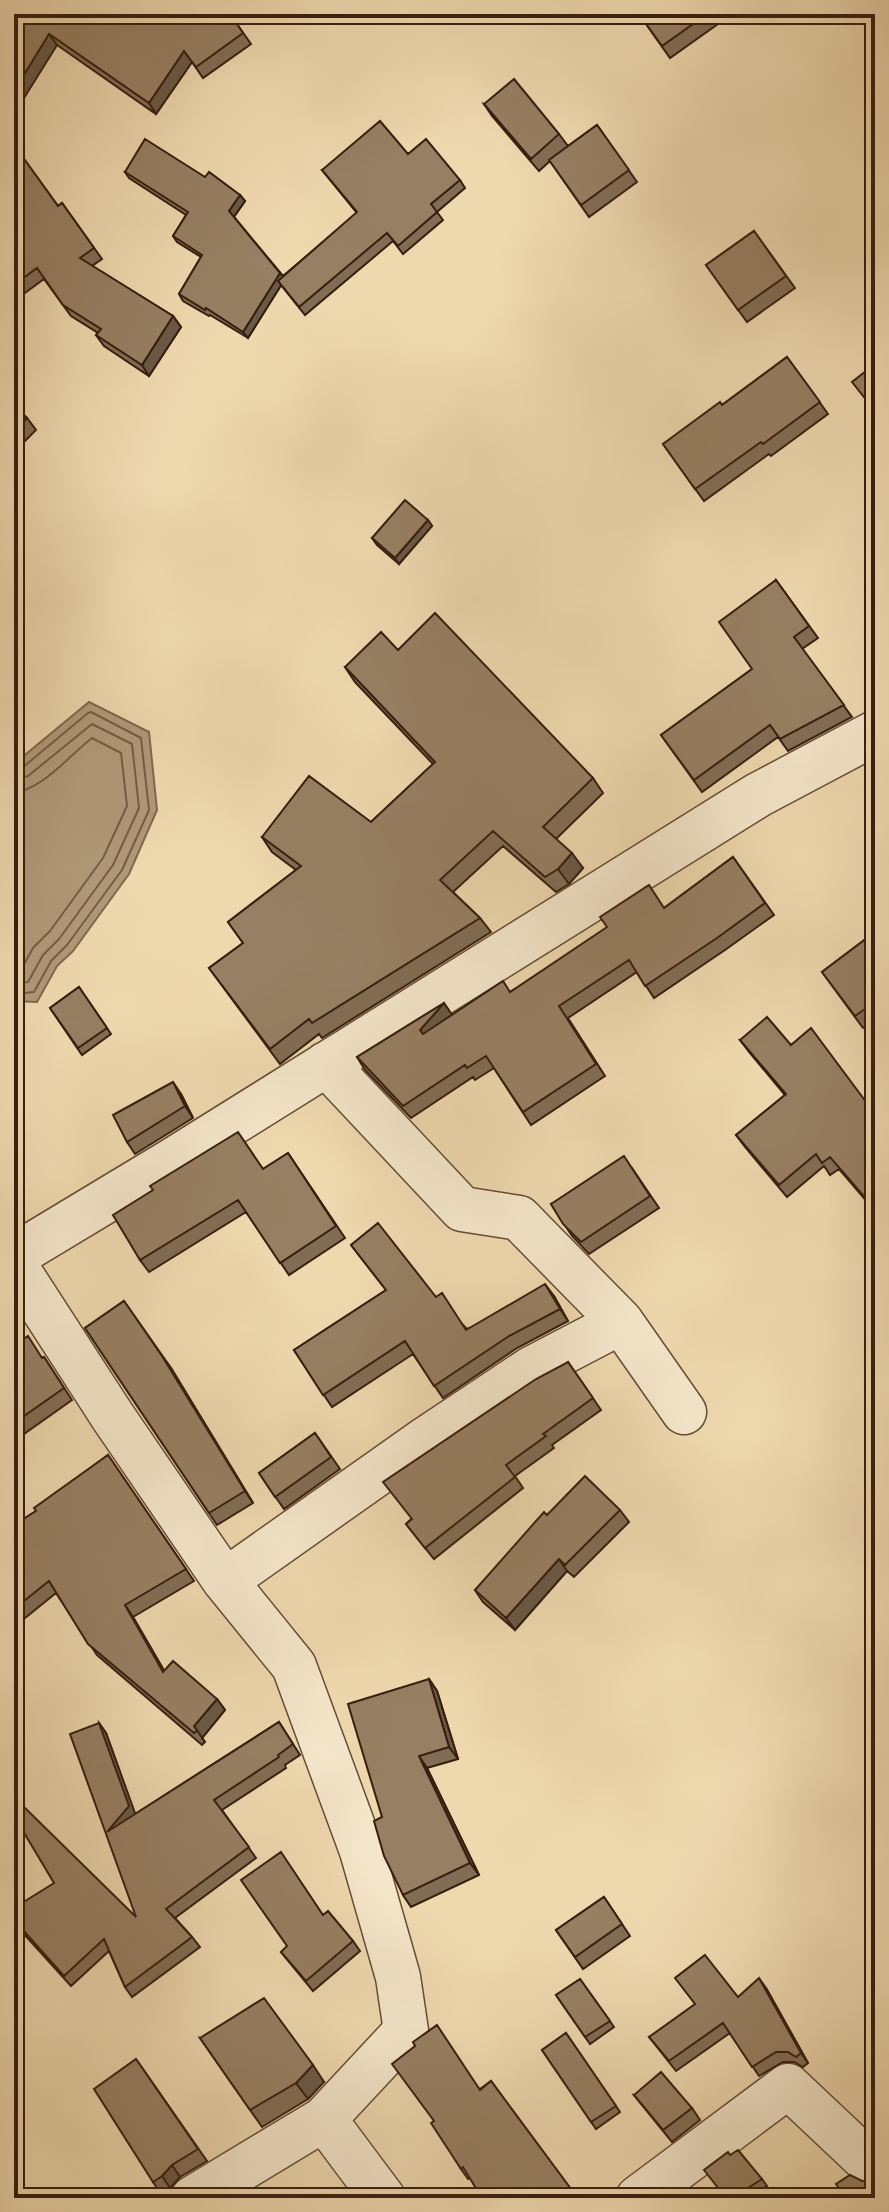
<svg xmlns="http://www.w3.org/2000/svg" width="889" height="2212" font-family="'IM FELL French Canon',serif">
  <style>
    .water { fill: #b09978; stroke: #80684e; stroke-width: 2 }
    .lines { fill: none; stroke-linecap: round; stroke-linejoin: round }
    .shore { stroke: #745c44; stroke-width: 2 }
    .minor-casing { stroke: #654c37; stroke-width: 47 }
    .minor { stroke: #f4e6ca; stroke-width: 44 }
    .wall { fill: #816d54; stroke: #371e0f; stroke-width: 2 }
    .shaded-wall { fill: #695945; stroke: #371e0f; stroke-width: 2 }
    .building { fill: #967f62; stroke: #371e0f; stroke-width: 2 }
  </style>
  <rect width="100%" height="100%" fill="#eed8ae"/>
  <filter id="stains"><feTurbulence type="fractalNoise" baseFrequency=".0025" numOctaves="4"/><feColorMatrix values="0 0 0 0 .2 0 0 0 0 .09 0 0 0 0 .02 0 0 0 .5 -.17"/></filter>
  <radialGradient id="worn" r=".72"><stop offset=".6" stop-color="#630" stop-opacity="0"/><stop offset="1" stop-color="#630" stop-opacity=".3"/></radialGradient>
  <path class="water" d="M89,702L149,732L157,810L129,874L73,951L57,966L37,1002L14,1001V764Z"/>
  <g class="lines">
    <path class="shore" d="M14,770L22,768L88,713L91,712L141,738L149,810L122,870L67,945L51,961L34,992L14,994
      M14,780L28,776L92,724L132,744L139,808L113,865L59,939L43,955L28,982L14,983
      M14,792C41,791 71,754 92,738L121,753L127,806L103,858L50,931L33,948L21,970L14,971"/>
    <defs>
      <path id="minor" d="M326,1064L462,1209L519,1218L621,1322
        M14,1256L170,1162L758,795L875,733
        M14,1264L113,1417L225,1581L294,1666L362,1851L398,1977L406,2031L324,2119
        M225,1581L426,1439L531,1369L621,1322L684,1412
        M193,2198L324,2119L383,2198
        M638,2198L788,2086L875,2168"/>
    </defs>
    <use href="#minor" class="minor-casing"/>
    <use href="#minor" class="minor"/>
  </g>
  <path class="wall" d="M14,14H248L237,24L251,44L203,78L192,62L156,114L57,45Z
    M639,14H712L718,24L670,58Z
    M484,104L559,134L568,146L597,125L637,182L589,217L550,161L539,171L492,116Z
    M14,145L58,206L62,203L102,259L92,266L173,316L181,327L149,376L104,346L96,335L98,333L71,316L44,279L14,301Z
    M408,154L460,180L465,188L437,212L443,220L403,254L393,241L305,315L281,285L248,338L210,315L209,316L183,301L179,294L201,257L177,242L173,236L186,215L129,178L125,172L205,177L240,195L245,201L234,217L283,276L357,213L322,170Z
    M754,231L795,288L747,322L706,265Z
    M787,357L828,414L771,456L769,454L704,501L663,444L722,405Z
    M14,405L27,418L36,430L14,452Z
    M428,520L432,526L399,564L377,545L372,538Z
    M776,580L818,638L802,649L852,717L788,751L778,737L702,792L661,735L752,669Z
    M398,650L593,778L603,793L556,839L583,868L569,884L556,892L503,846L453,892L480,918L491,932L322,1038L319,1034L280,1064L209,968L243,943L228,922L296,870L272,852L262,837L371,822L433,764L355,682L345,667Z
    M14,665L19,672L14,675Z
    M733,857L774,915L725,950L654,998L637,972L568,1018L605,1076L531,1125L494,1068L475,1080L473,1077L411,1118L365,1070L357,1057L444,1003L452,1015L510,992L664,908Z
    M875,932V1020L863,1028L822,972Z
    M79,987L111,1034L82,1055L50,1008Z
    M740,1040L791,1045L875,1114V1211L839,1169L830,1175L824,1166L787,1197L745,1147L736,1135L785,1095L749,1052Z
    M181,1094L193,1118L135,1154L127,1142Z
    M288,1153L345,1238L289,1275L246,1212L149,1272L140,1260L263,1169Z
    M632,1168L659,1208L589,1254L572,1236L551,1204Z
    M351,1245L436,1297L467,1329L554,1296L568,1321L517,1348L443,1398L413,1354L332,1407L294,1350L386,1290Z
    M124,1301L171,1368L253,1503L217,1525L85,1328Z
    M14,1346L42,1358L44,1357L72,1400L14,1441Z
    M568,1362L601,1410L552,1445L554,1448L515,1476L523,1488L434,1559L406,1524Z
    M315,1433L340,1469L284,1509L259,1473Z
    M108,1455L194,1581L133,1617L164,1671L217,1699L225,1710L202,1738L205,1742L202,1745L97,1655L56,1593L14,1627V1525L36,1511Z
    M620,1510L629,1522L574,1577L567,1571L515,1630L483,1602L475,1590L547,1515Z
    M429,1679L437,1691L458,1759L427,1768L479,1875L411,1907L403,1895L382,1817Z
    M279,1722L300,1755L285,1765L286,1768L222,1810L256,1858L175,1918L192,1937L200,1947L132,1997L125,1987L109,1951L71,1986L14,1923V1908L136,1917L99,1723L106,1733L135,1814Z
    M604,1897L630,1936L583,1969L556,1930Z
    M323,1915L353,1941L360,1951L313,1991L281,1952Z
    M580,1979L614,2027L590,2044L556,1995Z
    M766,1988L808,2063L803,2067L794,2062H783L759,2076L730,2033L676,2071L649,2037L738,1997Z
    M566,2033L620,2112L596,2129L542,2050Z
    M200,2038L324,2082L308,2099L262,2127Z
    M415,2046L480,2089L491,2081L577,2198H482L470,2178L468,2179L461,2169L434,2121Z
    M136,2059L207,2161L180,2177L170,2188L161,2194L153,2182Z
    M634,2095L692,2108L700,2120L672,2142Z
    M762,2179L767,2186L747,2198H726Z"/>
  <path class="shaded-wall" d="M49,34L57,45L14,114V91Z
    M184,51L192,62L156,114L149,103Z
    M240,195L245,201L233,218L229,211Z
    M280,273L285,279L248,338L243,332Z
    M173,316L181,327L149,376L142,365Z
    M428,520L432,526L399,564L395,558Z
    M572,853L583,868L569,884L558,869Z
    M444,1003L452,1015L428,1042L420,1030Z
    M173,1082L181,1094L193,1118L185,1106Z
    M545,1284L554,1296L568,1321L560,1309Z
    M162,1356L171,1368L253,1503L245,1491Z
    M559,1559L567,1571L515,1630L506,1618Z
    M125,1605L133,1617L172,1684L163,1672Z
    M429,1679L437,1691L458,1759L449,1747Z
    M217,1699L225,1710L202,1738L205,1742L194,1726Z
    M99,1723L106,1733L136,1816L107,1832Z
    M419,1756L427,1768L479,1875L470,1863Z
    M759,1978L766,1988L808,2063L801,2053Z
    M313,2065L324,2082L308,2099L296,2083Z
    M172,2165L180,2177L170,2188L162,2176Z"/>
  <path class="building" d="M14,14H230L243,33L196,67L184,51L149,103L49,34L14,91Z
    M639,14H707L662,46Z
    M514,79L559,134L531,159L484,104Z
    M380,121L408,154L426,139L460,180L431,204L437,212L398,246L387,233L299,307L278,281L357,212L322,170Z
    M597,125L629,170L581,205L549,160Z
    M145,139L205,177L209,172L240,195L229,211L280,273L243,332L206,308L205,310L179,294L202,255L173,236L188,212L125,172Z
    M14,145L58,206L62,203L94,248L80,258L173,316L142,365L96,335L101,329L63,305L37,268L14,285Z
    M754,231L786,276L738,310L706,265Z
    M787,357L820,402L763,444L761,442L695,489L663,444L720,402L722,405Z
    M875,364V411L852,382Z
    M14,405L27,418L14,432Z
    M405,500L428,520L395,558L372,538Z
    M776,580L809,626L794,637L844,705L780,739L770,725L694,780L661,735L752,669L719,622Z
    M435,613L593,778L543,827L572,853L558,869L545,877L493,831L440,880L480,918L312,1023L309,1019L270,1049L209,968L243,943L228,922L301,866L262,837L309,776L371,822L435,762L345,667L381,632L398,650Z
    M733,857L765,903L717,938L645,986L629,960L559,1006L596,1064L523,1112L486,1056L467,1068L465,1065L403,1106L357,1057L444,1003L420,1030L423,1034L503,981L510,992L607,927L600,917L649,885L664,908Z
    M875,932V1002L855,1016L822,972Z
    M79,987L107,1028L78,1048L50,1008Z
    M767,1017L791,1045L811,1028L875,1114V1124L874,1125L875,1127V1209L830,1157L822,1163L816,1154L779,1185L736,1135L786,1094L740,1040Z
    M173,1082L185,1106L127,1142L113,1115Z
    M238,1132L263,1169L288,1153L336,1226L280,1263L238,1200L140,1260L113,1215L153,1190L150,1186Z
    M624,1156L650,1196L581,1242L563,1224L551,1204Z
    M378,1223L436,1297L442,1293L466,1330L545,1284L560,1309L509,1336L434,1386L405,1341L323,1395L294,1350L386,1290L351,1245Z
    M124,1301L162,1356L245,1491L209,1513L85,1328Z
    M28,1336L42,1358L44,1357L64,1388L14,1423V1346Z
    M568,1362L593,1398L543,1434L546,1436L506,1465L515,1477L425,1548L406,1524L412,1519L383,1482L536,1379Z
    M315,1433L331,1457L275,1497L259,1473Z
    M108,1455L186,1569L125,1605L163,1672L173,1661L217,1699L194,1726L197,1731L194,1733L88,1644L49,1581L14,1609V1525L36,1511L34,1508Z
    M585,1476L620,1510L565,1565L559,1559L506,1618L475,1590L544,1512L547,1515Z
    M429,1679L449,1747L419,1756L470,1863L403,1895L384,1856L374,1821L382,1817L348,1704Z
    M279,1722L293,1744L278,1755L279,1757L214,1800L249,1847L166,1909L192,1937L125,1987L104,1939L64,1976L14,1920V1908L54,1883L14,1816V1804L18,1801L136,1917L70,1734L99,1723L129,1806L107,1832Z
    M281,1852L323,1915L328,1911L353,1941L306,1981L281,1952L287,1946L241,1880Z
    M604,1897L622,1924L575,1957L556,1930Z
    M705,1955L738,1997L759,1978L801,2053L796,2057L788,2052H776L752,2067L723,2023L669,2061L649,2037L695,2004L675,1978Z
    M580,1979L610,2021L585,2037L556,1995Z
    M264,1998L313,2065L296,2083L250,2110L200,2038Z
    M437,2025L480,2090L491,2081L571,2189L556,2198H482L463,2167L461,2169L431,2123L434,2121L392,2064L415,2046L413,2042Z
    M566,2033L616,2106L591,2122L542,2050Z
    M136,2059L198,2149L172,2165L162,2176L153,2182L94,2089Z
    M661,2072L692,2108L663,2130L634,2095Z
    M738,2150L762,2179L732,2198H726L704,2170L728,2152L730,2155Z
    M850,2175L862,2181L875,2180V2198H832L841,2191L836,2184Z"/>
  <rect width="889" height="2212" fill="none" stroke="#eed8ae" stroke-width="48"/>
  <rect x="16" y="16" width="857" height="2180" fill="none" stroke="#371e0f" stroke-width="4"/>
  <rect x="24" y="24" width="841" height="2164" fill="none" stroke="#371e0f" stroke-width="2"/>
  <rect width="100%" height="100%" filter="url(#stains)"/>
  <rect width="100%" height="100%" fill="url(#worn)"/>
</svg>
